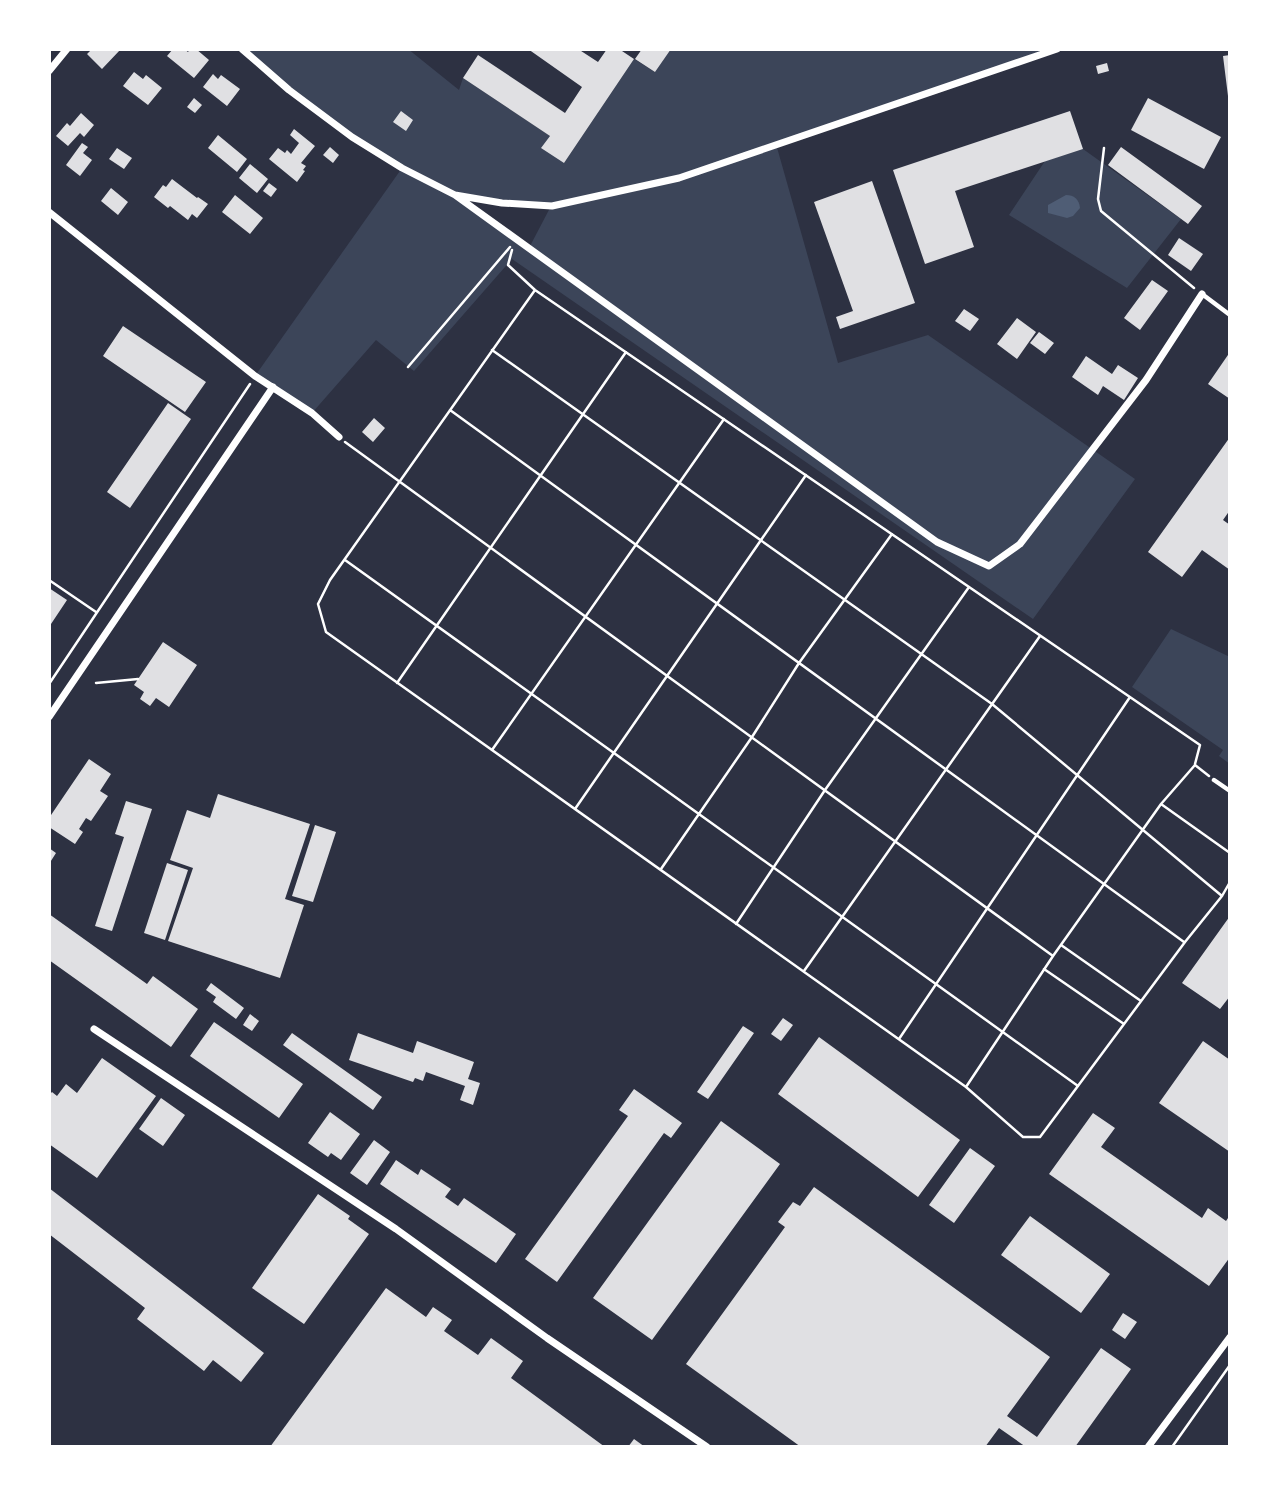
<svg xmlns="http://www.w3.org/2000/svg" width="1279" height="1496" font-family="'Work Sans',sans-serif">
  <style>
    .green { fill: #3c4559; fill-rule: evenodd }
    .water { fill: #4f5d75 }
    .building { fill: #e0e0e3 }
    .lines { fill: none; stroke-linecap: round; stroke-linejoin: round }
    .path { stroke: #fff; stroke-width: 2.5 }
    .service { stroke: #fff; stroke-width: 4.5 }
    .minor { stroke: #fff; stroke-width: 7 }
  </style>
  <rect width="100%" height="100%" fill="#2d3142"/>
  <path class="green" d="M242,49H408L459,90L463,78L550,136L542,148L564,163L634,59L655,72L671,49H1057L776,144L838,363L928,335L1135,479L1033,619L512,259L414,371L376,340L312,413L255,376L402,168L352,137ZM457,196L551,206L529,248Z
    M1083,149L1181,219L1127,288L1009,215L1045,161Z
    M1171,629L1230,657V764L1219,756L1223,750L1132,687Z"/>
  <path class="water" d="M1066,195C1074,195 1079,199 1080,208L1073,216L1067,218L1048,213V205Z"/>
  <path class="building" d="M92,49H119L120,50L102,69L87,54Z
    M173,49H184L188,52L190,49H196L209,60L194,78L167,56Z
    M528,49H578L598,62L607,49H619L634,59L564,163L541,148L550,136L463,78L478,55L565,113L582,87Z
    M642,49H671L655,72L635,59Z
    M1230,55V96H1228L1223,56Z
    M1107,63L1109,71L1098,74L1096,66Z
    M134,72L143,79L146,75L162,88L148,105L123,86Z
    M213,74L218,79L221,75L240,89L227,106L203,87Z
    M194,98L202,105L195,113L187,107Z
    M1148,98L1221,137L1204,169L1131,130Z
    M401,111L413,120L406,131L393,122Z
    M1070,111L1083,149L955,191L974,247L925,264L893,170Z
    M81,113L94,125L84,137L80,133L68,146L56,136L67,123L70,126Z
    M294,129L315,146L301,163L306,166L303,170L305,171L297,182L269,159L278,148L285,153L287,150L291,154L299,143L290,135Z
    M218,135L247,159L237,172L208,148Z
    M82,143L88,147L83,153L92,160L80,176L66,165Z
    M330,147L339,155L333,163L323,155Z
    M1121,147L1202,206L1188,224L1108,165Z
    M117,148L132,158L124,169L109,159Z
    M250,164L268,179L257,193L239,178Z
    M172,179L197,198L198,197L208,204L197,218L192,214L188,220L170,206L168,208L154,197L163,185L166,187Z
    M872,181L915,303L840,329L836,317L853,311L814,202Z
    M269,183L277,189L271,197L263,191Z
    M111,188L128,202L118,215L101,201Z
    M235,195L263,218L250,234L222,212Z
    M1179,238L1203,254L1191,271L1168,255Z
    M1152,280L1168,291L1140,330L1124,318Z
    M964,309L979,319L970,331L955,321Z
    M1017,318L1036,332L1017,359L997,344Z
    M123,326L206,382L185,412L103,356Z
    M1039,332L1054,343L1045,354L1030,343Z
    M1230,352V399L1208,384Z
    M1086,356L1112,374L1118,365L1138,378L1124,400L1103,386L1098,395L1072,377Z
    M168,403L191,419L130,508L107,492Z
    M374,418L385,428L373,442L362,432Z
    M1230,437V510L1223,520L1230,525V570L1202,550L1182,577L1148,552Z
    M49,588L67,600L49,627Z
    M163,642L197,665L169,707L156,698L150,706L140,699L144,692L134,685Z
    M89,759L111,774L100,791L108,796L91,821L86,818L79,829L83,832L75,844L49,827V818Z
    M218,794L310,824L285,899L304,905L280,978L168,941L193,868L170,860L187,810L210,818Z
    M126,801L152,809L112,931L95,926L124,837L115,834Z
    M315,825L336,832L313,902L292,896Z
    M49,848L56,853L49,864Z
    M167,863L188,870L165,940L144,933Z
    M49,914L147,984L153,976L198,1009L171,1047L49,960Z
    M1230,916V996L1220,1009L1182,983Z
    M211,983L244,1008L236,1019L213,1002L216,997L206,990Z
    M250,1014L259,1021L252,1031L243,1025Z
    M783,1018L793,1025L781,1041L771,1034Z
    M214,1022L303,1084L279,1118L190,1056Z
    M743,1026L754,1033L708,1099L697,1092Z
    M292,1033L382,1097L373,1110L283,1045Z
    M358,1033L413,1053L417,1041L474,1062L468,1079L480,1083L473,1105L460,1100L465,1086L426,1072L423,1081L415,1078L413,1082L349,1060Z
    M819,1037L960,1140L918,1197L778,1094Z
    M1203,1041L1230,1060V1152L1159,1103Z
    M102,1058L156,1096L97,1178L49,1144V1095L52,1092L57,1096L66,1084L77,1093Z
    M634,1089L682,1123L671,1138L664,1133L557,1282L525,1259L628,1116L619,1110Z
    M161,1098L185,1115L163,1146L139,1129Z
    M330,1112L360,1134L341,1160L331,1153L328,1157L308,1143Z
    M1093,1113L1115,1128L1101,1147L1202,1218L1208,1208L1226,1221L1230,1215V1257L1209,1286L1049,1174Z
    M721,1121L780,1164L652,1340L593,1298Z
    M374,1140L390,1152L367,1185L350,1173Z
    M970,1148L995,1166L954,1223L929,1205Z
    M396,1160L418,1175L421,1169L451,1189L445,1197L458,1206L464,1198L516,1234L496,1263L380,1184Z
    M814,1187L1050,1357L1007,1416L1037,1437L1101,1348L1131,1369L1075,1447H1026L999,1428L985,1447H801L686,1364L785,1227L778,1222L793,1202L800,1206Z
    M49,1188L264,1353L241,1382L213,1360L204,1371L137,1319L145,1308L49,1234Z
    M318,1194L350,1216L348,1219L369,1234L304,1324L252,1288Z
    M1030,1216L1110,1274L1081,1313L1001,1255Z
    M386,1288L426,1317L433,1307L452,1320L444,1331L478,1355L491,1338L523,1361L511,1378L605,1447H270Z
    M1123,1313L1137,1322L1125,1339L1112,1330Z
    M634,1439L645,1447H628Z"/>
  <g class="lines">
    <path class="path" d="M1104,148L1098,199L1101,211L1194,288
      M512,250L508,265L535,290L1200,745L1195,764
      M535,290L330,580L318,604L326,632L966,1087L1023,1137H1040L1185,942L1222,896L1230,882
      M492,350L992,704L1222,896
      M408,367L510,247
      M450,410L1184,942
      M345,442L1053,956L1161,804L1195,765L1209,776
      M345,560L1078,1086
      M49,580L96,612
      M96,683L138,679
      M397,683L626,352
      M49,684L250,384
      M492,750L724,419
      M1161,804L1230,853
      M575,809L806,475
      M661,869L752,737L799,663L892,534
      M736,924L825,790L969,587
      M1061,945L1141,1001
      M1044,969L1124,1024
      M804,971L1040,636
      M899,1039L1130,697
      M966,1087L1053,956
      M1172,1447L1230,1365"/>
    <path class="service" d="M1202,294L1230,315
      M1214,780L1230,791"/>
    <path class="minor" d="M242,49L289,90L352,137L402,168L455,195L502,203L552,206L679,178L1057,49
      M49,71L67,49
      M455,195L937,542L989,566L1020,544L1146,380L1202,294
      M49,212L255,376L312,413L339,437
      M49,717L273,387
      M94,1029L396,1229L547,1338L707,1447
      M1148,1447L1230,1337"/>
  </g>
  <rect width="1279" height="1496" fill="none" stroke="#ffffff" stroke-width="102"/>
</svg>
